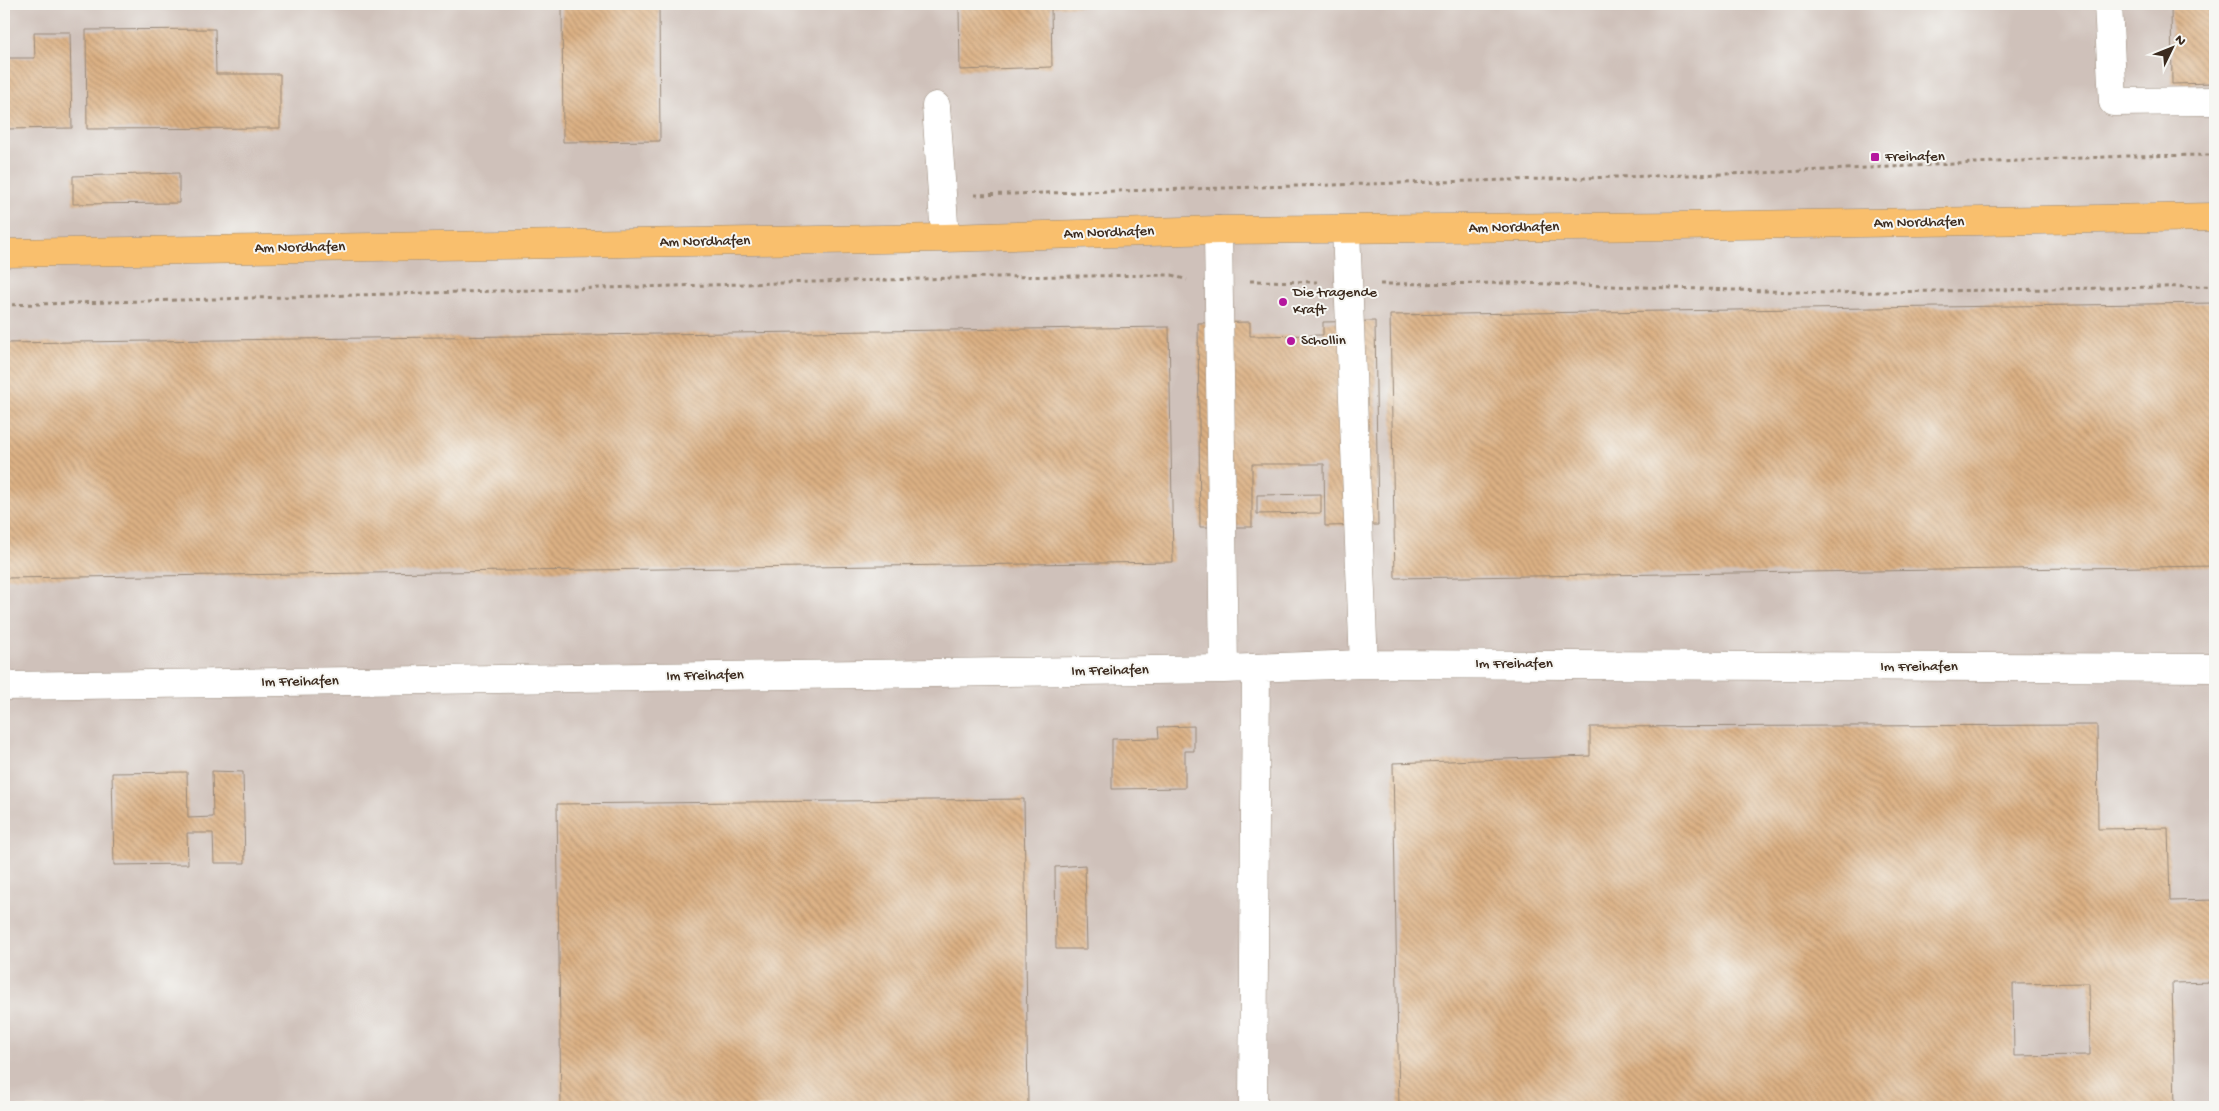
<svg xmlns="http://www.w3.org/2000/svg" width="2219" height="1111" font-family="'Gochi Hand',sans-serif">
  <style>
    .industrial { fill: #cfc1ba }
    .building { fill: url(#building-back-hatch); fill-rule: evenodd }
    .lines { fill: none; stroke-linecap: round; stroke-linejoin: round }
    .minor-casing { stroke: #988878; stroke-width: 29 }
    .major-casing { stroke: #988878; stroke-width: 29 }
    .path { stroke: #988878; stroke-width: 3; stroke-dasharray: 4 4; stroke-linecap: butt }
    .minor { stroke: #fff; stroke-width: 28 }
    .major { stroke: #f9bf6d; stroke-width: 28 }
    .poi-dot { fill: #b5179e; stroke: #f6f6f2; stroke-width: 2 }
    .labels { text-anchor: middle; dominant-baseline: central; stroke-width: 4; stroke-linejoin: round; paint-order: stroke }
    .poi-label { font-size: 15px; fill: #3b2a1e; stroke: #f6f6f2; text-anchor: start }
    .street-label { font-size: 15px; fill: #3b2a1e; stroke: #f6f6f2 }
  </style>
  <defs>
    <pattern id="building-back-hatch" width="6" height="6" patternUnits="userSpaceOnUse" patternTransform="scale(1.25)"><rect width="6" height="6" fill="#dcb184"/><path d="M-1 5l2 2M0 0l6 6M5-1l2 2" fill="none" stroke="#b4906b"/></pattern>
  </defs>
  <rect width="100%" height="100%" fill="#f6f6f2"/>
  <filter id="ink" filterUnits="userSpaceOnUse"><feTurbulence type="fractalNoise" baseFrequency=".02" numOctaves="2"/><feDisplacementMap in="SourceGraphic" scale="10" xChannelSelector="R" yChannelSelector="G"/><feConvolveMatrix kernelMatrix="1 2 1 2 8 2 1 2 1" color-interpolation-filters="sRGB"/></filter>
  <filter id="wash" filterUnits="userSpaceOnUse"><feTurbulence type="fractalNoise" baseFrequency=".0096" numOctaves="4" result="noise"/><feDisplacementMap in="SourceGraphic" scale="20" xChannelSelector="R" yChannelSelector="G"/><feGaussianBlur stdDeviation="1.12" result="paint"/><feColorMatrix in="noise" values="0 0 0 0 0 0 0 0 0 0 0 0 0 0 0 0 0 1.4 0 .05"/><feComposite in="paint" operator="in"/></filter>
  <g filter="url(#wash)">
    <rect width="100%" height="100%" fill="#f4e7d3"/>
    <path class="industrial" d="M4,4H2215V1107H4Z"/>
    <g id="blocks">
      <path class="building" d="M344,4H391V5L344,6Z
        M562,4H659L660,141L563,142Z
        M1005,4H1134V5L1051,7L1052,67L960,70L959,8L1005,7Z
        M2171,4H2215V83L2172,84Z
        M215,29L216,74H280V128L87,129L86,30Z
        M34,32H70L72,128L4,129V58H35Z
        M179,173V203L73,204V176Z
        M2215,303V566L1395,578L1390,315Z
        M1375,321L1378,525L1325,526L1324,464H1252V527H1200L1198,323L1250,322V336L1323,335V322Z
        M1169,327L1173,562L4,578V343Z
        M1321,494V513L1257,514V495Z
        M2097,725L2098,829L2168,828L2170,901L2215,900V982L2172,983L2175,1107H1399L1393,763L1590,756V727ZM2089,983L2090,1055L2014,1056L2013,984Z
        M1194,726V751H1185V788L1112,789V739L1159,738L1158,727Z
        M212,771L243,772L245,863H214L213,833H187L188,864L114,865L112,773L187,772L188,818L213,817Z
        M1024,799L1028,1107H561L557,804Z
        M1085,865L1087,949H1056L1055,867Z"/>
    </g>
  </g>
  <g filter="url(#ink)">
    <use href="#blocks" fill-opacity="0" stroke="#988878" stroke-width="1"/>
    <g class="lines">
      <defs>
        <path id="minor" d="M2108,4L2113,102L2215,101
          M936,106L945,238
          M1218,230L1224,669
          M1346,230L1364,664
          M4,686L1224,669L1364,664L2215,668
          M1253,1107L1256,668"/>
        <path id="major" d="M4,253L945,238L1218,230L1678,226L2215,217"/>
      </defs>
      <use href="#minor" class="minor-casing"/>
      <use href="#major" class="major-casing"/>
      <path class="path" d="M974,195L1760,173L2127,156L2215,155
        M1250,281L1317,282
        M1380,284L1517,283L1827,293L2215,286
        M4,305L991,277L1172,275L1187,280"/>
      <use href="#minor" class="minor"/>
      <use href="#major" class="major"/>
    </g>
  </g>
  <g class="poi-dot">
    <rect x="1870" y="152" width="10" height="10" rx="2.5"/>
    <circle cx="1283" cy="302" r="5"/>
    <circle cx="1291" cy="341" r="5"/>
  </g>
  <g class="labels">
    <g class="poi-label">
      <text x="1885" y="157">Freihafen</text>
      <text x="1293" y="293">Die tragende<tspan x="1293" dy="17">Kraft</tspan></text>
      <text x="1301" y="341">Schollin</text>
    </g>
    <g class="street-label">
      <text transform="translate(1919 223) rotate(-1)">Am Nordhafen</text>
      <text transform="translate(1514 228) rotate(-1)">Am Nordhafen</text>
      <text transform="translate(1109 233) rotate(-2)">Am Nordhafen</text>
      <text transform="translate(705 242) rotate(-1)">Am Nordhafen</text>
      <text transform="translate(300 248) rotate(-1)">Am Nordhafen</text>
      <text x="1514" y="664">Im Freihafen</text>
      <text x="1919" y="667">Im Freihafen</text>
      <text transform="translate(1110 671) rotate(-1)">Im Freihafen</text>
      <text transform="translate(705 676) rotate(-1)">Im Freihafen</text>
      <text transform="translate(300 682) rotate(-1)">Im Freihafen</text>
    </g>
  </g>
  <rect width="2219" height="1111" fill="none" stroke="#f6f6f2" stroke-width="20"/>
  <g transform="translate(2172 48) rotate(47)" stroke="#f6f6f2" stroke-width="4" paint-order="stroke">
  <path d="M0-4L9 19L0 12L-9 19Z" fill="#3b2a1e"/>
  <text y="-8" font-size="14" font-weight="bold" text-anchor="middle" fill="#3b2a1e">N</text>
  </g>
</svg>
